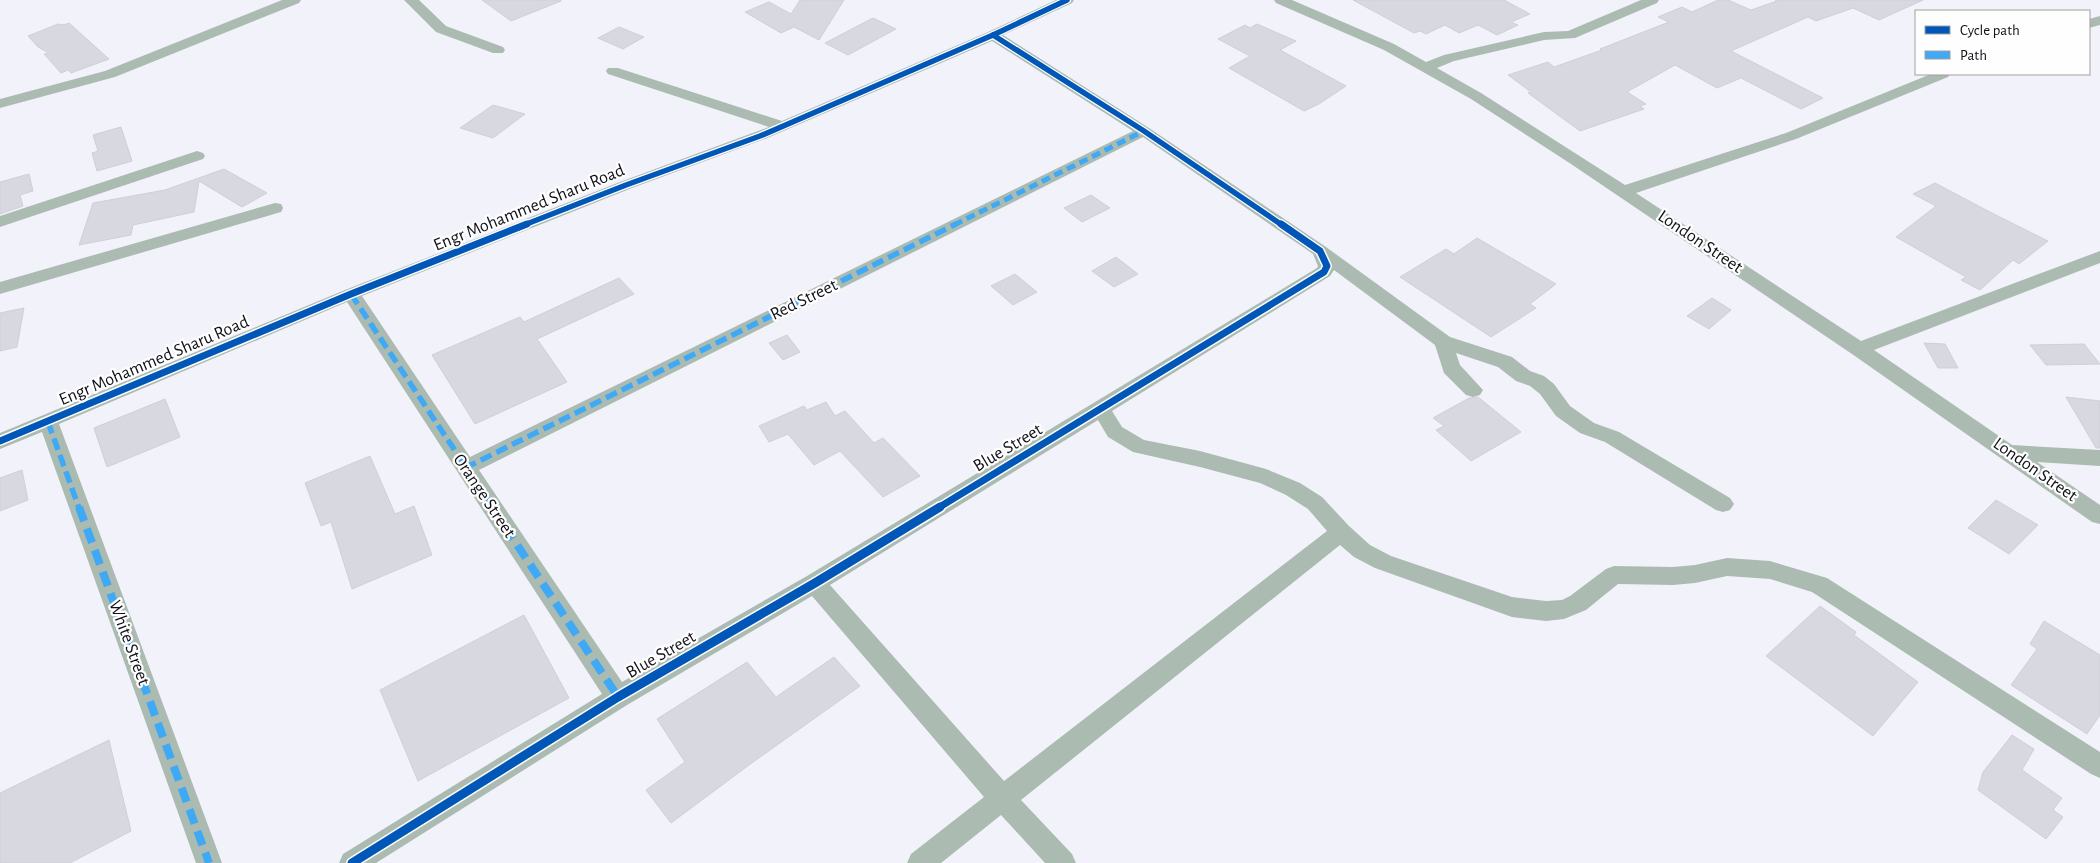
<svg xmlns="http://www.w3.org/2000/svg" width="2100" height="863" font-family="'Alegreya Sans',sans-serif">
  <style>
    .building { fill: #d8d8e0; stroke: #cfcfd7 }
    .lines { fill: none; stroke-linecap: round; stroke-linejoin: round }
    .minor { fill: #acbbb1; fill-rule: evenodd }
    .quiet-far2 { stroke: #3fa9f5; stroke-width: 5; stroke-dasharray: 9 5; stroke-linecap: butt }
    .quiet-far1 { stroke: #3fa9f5; stroke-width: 5.5; stroke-dasharray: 12 5.5; stroke-linecap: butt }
    .quiet { stroke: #3fa9f5; stroke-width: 8; stroke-dasharray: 15 8; stroke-linecap: butt }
    .cycleway-far2-casing { stroke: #fefefe; stroke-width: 8 }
    .cycleway-far1-casing { stroke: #fefefe; stroke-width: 10 }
    .cycleway-casing { stroke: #fefefe; stroke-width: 12 }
    .cycleway-far2 { stroke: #0057b8; stroke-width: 5.5 }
    .cycleway-far1 { stroke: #0057b8; stroke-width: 7 }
    .cycleway { stroke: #0057b8; stroke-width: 9 }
    .labels { text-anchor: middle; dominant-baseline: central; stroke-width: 4.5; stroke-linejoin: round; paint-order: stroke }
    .street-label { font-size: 18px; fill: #101018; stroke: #fefefe }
  </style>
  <rect width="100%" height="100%" fill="#f2f2fa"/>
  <path class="building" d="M482,0H561V1L511,21Z
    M800,0H844L819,40L794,27L781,33L745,12L769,2L791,14Z
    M1353,0H1504L1530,14L1511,22L1518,25L1497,35L1478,25L1459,33L1445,25L1426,34L1420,31L1414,33Z
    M1718,0H1728L1751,10L1777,1L1775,0H1923L1879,20L1853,8L1816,21L1808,17L1731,51L1823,98L1801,109L1741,78L1717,88L1675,65L1627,92L1646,104L1640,106L1644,109L1580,131L1528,93L1531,92L1508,75L1548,62L1554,67L1602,50L1600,49L1669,22L1658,17L1682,7L1692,12Z
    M873,18L896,29L848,55L825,43Z
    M69,23L109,59L71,73L68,70L61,73L44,54L49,53L38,47L28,36L58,24L64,25Z
    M1257,24L1296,41L1280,50L1346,86L1319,104L1304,111L1229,68L1250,56L1218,39L1245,25L1250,28Z
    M619,27L644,37L623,49L598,38Z
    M493,105L525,114L493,138L460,128Z
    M121,127L132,161L97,171L92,153L98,151L93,135Z
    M224,169L267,193L242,207L199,181L194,212L133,225L131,235L79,245L93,203L165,190Z
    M29,174L33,191L20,195L23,206L0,214V182Z
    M1935,183L1990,212L2048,241L2019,264L2013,260L1980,290L1961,280L1966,277L1896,237L1936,206L1913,194Z
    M1091,195L1110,208L1082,222L1064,208Z
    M1477,238L1556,284L1530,304L1536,308L1491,337L1400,277L1446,249L1454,254Z
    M1116,257L1138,274L1114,287L1092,271Z
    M1015,274L1037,292L1013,305L991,286Z
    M619,278L634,294L537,339L567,382L475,424L432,355L520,317L524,322Z
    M1712,298L1731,310L1709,329L1687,316Z
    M24,308L17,347L0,351V313Z
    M787,335L800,352L783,360L769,343Z
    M1924,343L1945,344L1958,368H1938Z
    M2084,344L2100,364L2046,365L2030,345Z
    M1478,397L1521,432L1471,461L1436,430L1444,426L1433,418L1469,398Z
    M2066,397L2100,401V448H2096Z
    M165,399L180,437L107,467L94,428Z
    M826,402L835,416L845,411L874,443L883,438L920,476L883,497L840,451L814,465L788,434L769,442L759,426L804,406L807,410Z
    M370,456L395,514L414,506L432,555L352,589L331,522L321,526L305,483Z
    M22,470L28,500L0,511V478Z
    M1996,500L2038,525L2009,554L1968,528Z
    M1820,606L1856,632L1854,635L1918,682L1873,736L1766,656Z
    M524,615L569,698L418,781L380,690Z
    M2044,621L2100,655V715L2087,734L2011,685L2037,649L2030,644Z
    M834,657L860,686L749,765L671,823L646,790L685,762L657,719L747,662L776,697Z
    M2012,735L2034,749L2022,770L2062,798L2053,810L2063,817L2046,839L1978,790L1983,772Z
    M109,740L131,831L70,863H0V793Z"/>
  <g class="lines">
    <path class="minor" d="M282,0H301L299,3L115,77L0,108V99L105,71Z
      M404,0H419L446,26L503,47L505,50L503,53H493L436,32Z
      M1056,0H1074L1072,3L1003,35L1149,128L1326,247L1450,337L1512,357L1530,371L1544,376L1554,384L1570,406L1594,423L1619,432L1730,498L1734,504L1730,510L1723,512L1716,510L1605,442L1580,433L1556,416L1540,394L1530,386L1516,381L1498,367L1456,353L1460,365L1483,390L1480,395L1473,397L1466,395L1444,373L1435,345L1334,270L1330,276L1112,411L1122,427L1144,440L1200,451L1266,469L1300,483L1322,497L1349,526L1370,545L1391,556L1512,597L1546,601L1562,600L1570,596L1606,569L1614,566L1673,567L1695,565L1727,558L1770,561L1827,578L2100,752V778L2091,774L1812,592L1770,579L1727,576L1695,583L1673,585L1618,584L1586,610L1564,619L1546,621L1512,617L1375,568L1354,557L1340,545L1021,800L1072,854L1076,863H1045L1001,815L941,863H907L911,854L984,797L812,596L627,705L376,863H339L343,854L602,694L347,302L59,424L222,863H196L42,432L0,449V433L345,290L620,182L769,127L608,74L606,71L608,68H618L782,121L988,32ZM992,41L1133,131L470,457L362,296L632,188L765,139ZM1143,137L1313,254L1318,266L1317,268L807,576L622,682L479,470ZM1098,420L1108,437L1133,452L1200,467L1260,483L1286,495L1308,509L1327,531L1004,781L830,585Z
      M1274,0H1292L1394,44L1426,62L1444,55L1544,32L1568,31L1641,0H1659L1657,3L1575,38L1544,40L1454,61L1437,68L1481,93L1625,185L1786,133L1931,74H1950L1948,77L1796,139L1636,193L1861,341L2100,251V263L1874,350L2012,445L2100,450V466L2037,462L2100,505V524L2092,522L1852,354L1571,164L1471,99L1384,50L1276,3Z
      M2100,16V25L2089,28V19Z
      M197,151L203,153L205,156L203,159L0,227V216Z
      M275,203L281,204L283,208L281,212L0,294V282Z"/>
    <path class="quiet-far2" d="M954,225L1144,131"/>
    <path class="quiet-far1" d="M351,294L493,508
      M48,422L79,508
      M465,468L956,224"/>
    <path class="quiet" d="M79,507L209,863
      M492,507L618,697"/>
    <defs>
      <path id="cycleway-far2" d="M993,35L1144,131L1282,225
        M524,225L626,185L760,136L993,35L1067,0"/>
      <path id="cycleway-far1" d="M0,441L351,294L527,224
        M938,508L1324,272L1327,266L1320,251L1281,224"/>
      <path id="cycleway" d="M352,863L618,697L815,583L940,507"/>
    </defs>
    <use href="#cycleway-far2" class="cycleway-far2-casing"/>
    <use href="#cycleway-far1" class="cycleway-far1-casing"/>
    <use href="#cycleway" class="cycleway-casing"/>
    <use href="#cycleway-far2" class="cycleway-far2"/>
    <use href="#cycleway-far1" class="cycleway-far1"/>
    <use href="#cycleway" class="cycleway"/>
  </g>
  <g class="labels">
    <g class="street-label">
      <text transform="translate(529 208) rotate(-22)">Engr Mohammed Sharu Road</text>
      <text transform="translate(1700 242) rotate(34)">London Street</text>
      <text transform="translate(804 300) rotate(-26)">Red Street</text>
      <text transform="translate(154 361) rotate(-23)">Engr Mohammed Sharu Road</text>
      <text transform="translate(1008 448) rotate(-31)">Blue Street</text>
      <text transform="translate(2035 470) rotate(35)">London Street</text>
      <text transform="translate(484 496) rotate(56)">Orange Street</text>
      <text transform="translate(129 643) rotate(70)">White Street</text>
      <text transform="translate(661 655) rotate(-30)">Blue Street</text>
    </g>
  </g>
  <rect x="1915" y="10" width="175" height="65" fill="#fefefe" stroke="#9f9fa2"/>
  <rect x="1925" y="26" width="25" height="8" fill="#0057b8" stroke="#9f9fa2"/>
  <text x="1960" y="35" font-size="15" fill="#101018">Cycle path</text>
  <rect x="1925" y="51" width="25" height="8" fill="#3fa9f5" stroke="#9f9fa2"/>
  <text x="1960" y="60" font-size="15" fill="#101018">Path</text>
</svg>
